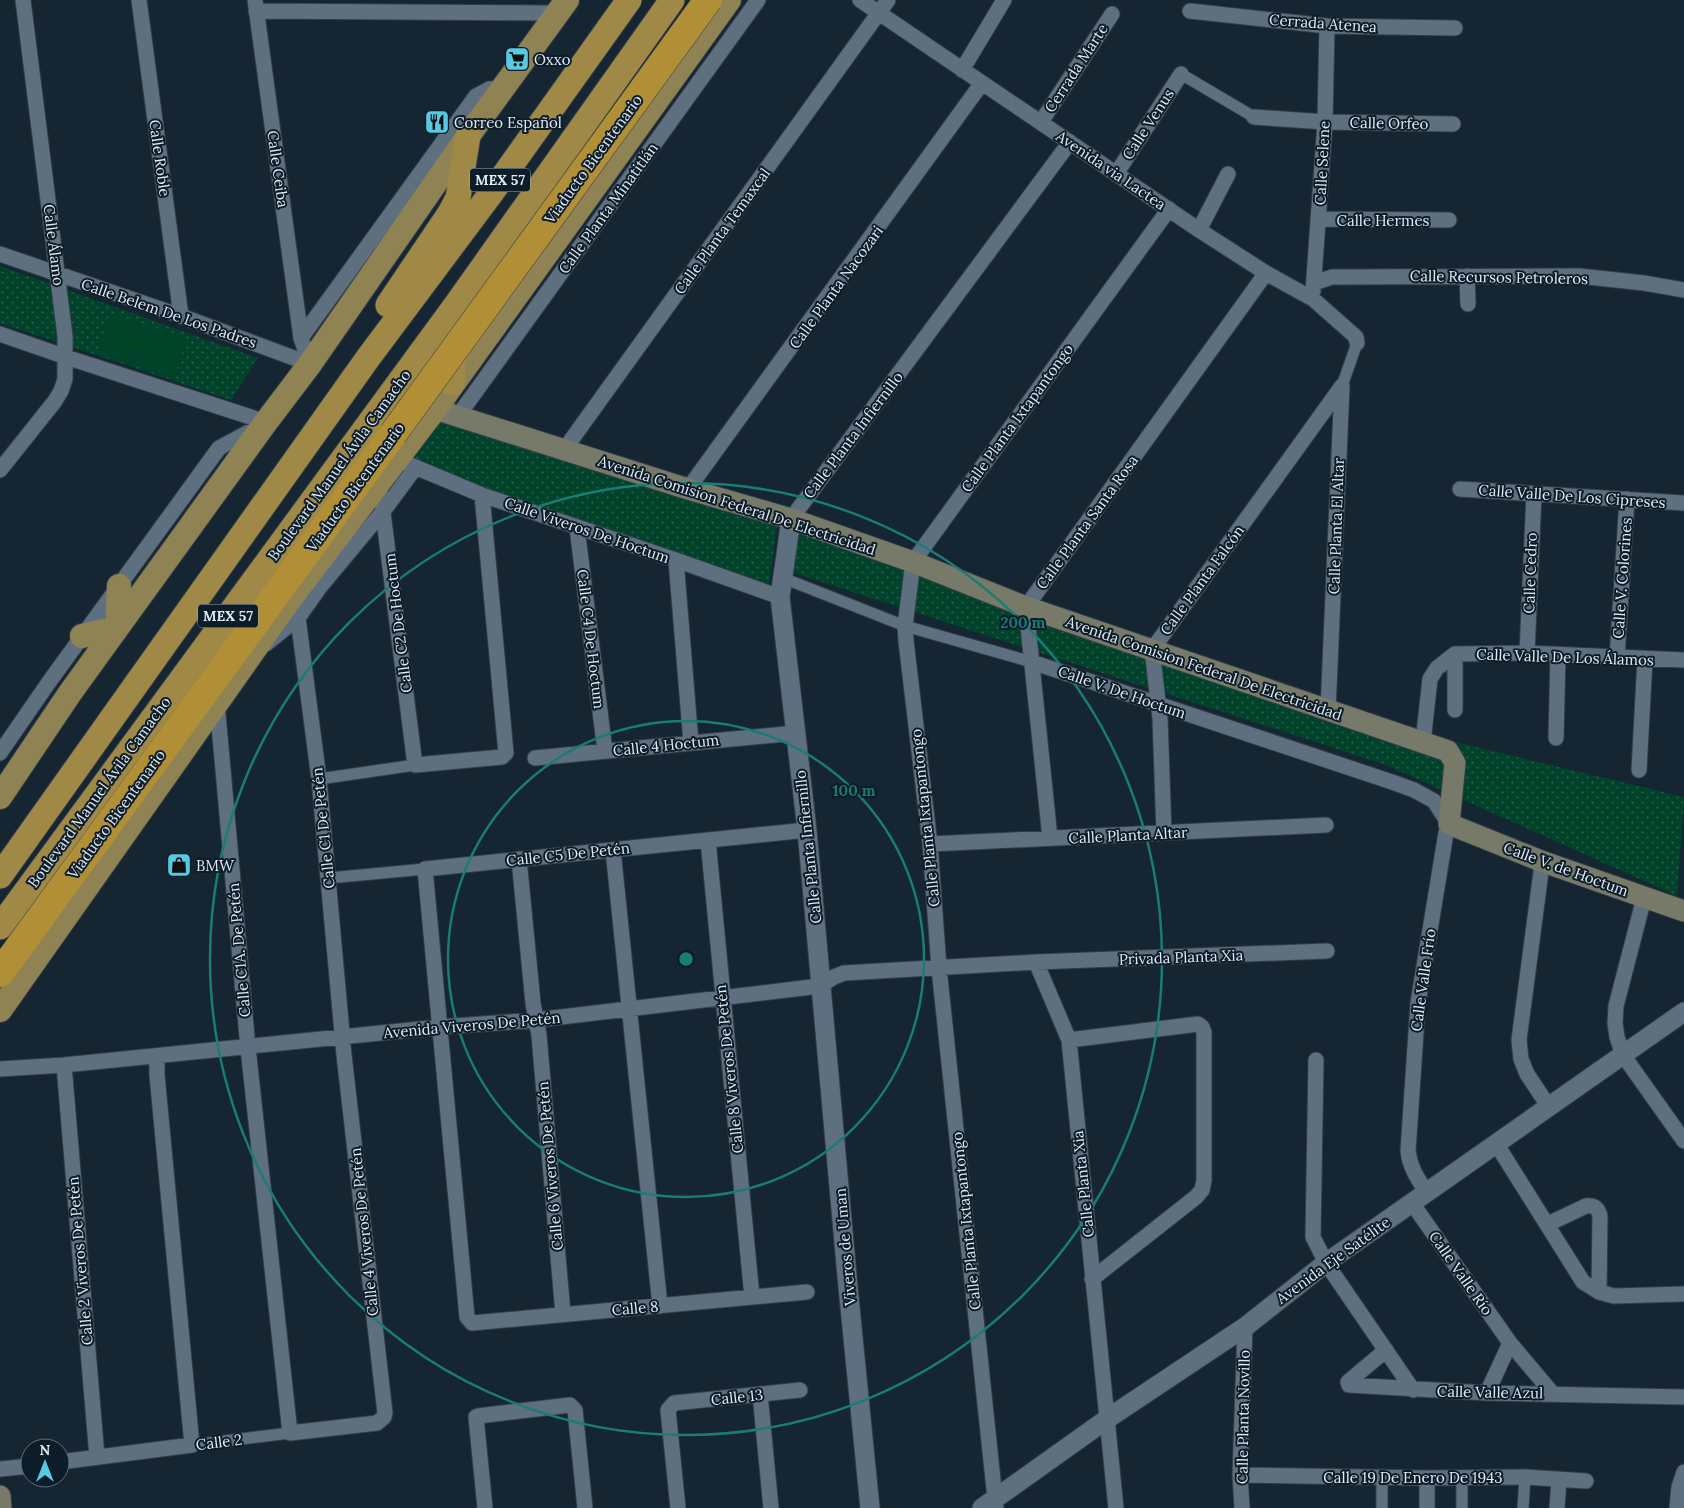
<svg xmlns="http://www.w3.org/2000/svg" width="1684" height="1508" font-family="Lora,serif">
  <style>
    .green { fill: url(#green-dots) }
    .pitch { fill: #00432a }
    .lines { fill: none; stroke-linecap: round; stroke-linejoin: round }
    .pedestrian-casing { stroke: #333e49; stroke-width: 13 }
    .minor-casing { stroke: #333e49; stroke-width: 17 }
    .tertiary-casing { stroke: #333e49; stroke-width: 21 }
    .secondary-casing { stroke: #333e49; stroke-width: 23 }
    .primary-casing { stroke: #333e49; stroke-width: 26 }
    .trunk-casing { stroke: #333e49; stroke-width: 27 }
    .motorway-casing { stroke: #333e49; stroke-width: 29 }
    .pedestrian { stroke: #5e707f; stroke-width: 11 }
    .minor { stroke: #5e707f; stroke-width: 15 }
    .tertiary { stroke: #5e707f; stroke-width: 19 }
    .secondary { stroke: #777969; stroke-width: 21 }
    .primary { stroke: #8f8354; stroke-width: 24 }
    .trunk { stroke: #a08946; stroke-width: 25 }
    .motorway { stroke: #b08f37; stroke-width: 28 }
    .motorway-bridge-casing { stroke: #333e49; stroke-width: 29; stroke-linecap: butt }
    .motorway-bridge { stroke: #b08f37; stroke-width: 28 }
    .ring { fill: none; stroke: #197c75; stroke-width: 2.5 }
    .labels { text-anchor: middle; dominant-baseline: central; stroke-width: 4; stroke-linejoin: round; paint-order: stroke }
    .shield { fill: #0c1c28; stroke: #a0acb6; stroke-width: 1 }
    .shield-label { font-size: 14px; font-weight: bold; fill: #e0eaf3 }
    .street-label { font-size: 15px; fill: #e0eaf3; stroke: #0c1c28 }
    .poi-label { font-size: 15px; fill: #e0eaf3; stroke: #0c1c28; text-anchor: start }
    .centre { fill: #197c75; stroke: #0c1c28; stroke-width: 2.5 }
    .ring-label { font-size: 15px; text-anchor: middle; font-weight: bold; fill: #197c75; stroke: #0c1c28; stroke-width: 4; stroke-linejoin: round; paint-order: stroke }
  </style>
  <defs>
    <pattern id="green-dots" width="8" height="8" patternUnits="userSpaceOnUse" patternTransform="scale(1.25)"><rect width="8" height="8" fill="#00432a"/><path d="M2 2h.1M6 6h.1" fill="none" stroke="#255e49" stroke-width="1.8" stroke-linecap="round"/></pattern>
  </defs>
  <rect width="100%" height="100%" fill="#152532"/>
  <path class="green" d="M0,266L258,358L231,400L0,323Z
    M435,409L777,527L768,591L389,469Z
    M798,521L1376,723L1684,797L1677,896L1386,765L791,572Z"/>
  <path class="pitch" d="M110,313L187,338L174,379L97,354Z"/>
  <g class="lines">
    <defs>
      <path id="pedestrian" d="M1181,74L1254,117
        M1342,386L1357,343
        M783,578L905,626L1032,662
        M319,779L415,765
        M329,878L425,869
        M192,1445L290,1433
        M1462,1478V1508
        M1382,1508V1477
        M1523,1508L1525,1477"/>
      <path id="minor" d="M139,0L181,316
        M255,0L301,338
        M860,0L1199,230L1266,273L1313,299L1356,337L1357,343
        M256,11L556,13
        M1190,11L1327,26L1455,28
        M962,70L1004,0
        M1254,117L1325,122L1453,124
        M1041,122L1112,14
        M1116,174L1181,74
        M1318,219L1449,220
        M1199,230L1228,174
        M0,254L181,316L310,364
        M1467,276L1468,304
        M1314,283L1332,277H1345L1579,276L1644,283L1684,290
        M1313,292L1325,122L1327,26
        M0,334L66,357L266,422
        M310,364L301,338L476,96L489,89L502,88
        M458,416L758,0
        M564,450L888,0
        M396,459L482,495L676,560L780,597
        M0,470L55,401L61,391L65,379V336L23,0
        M379,481L415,765L502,757L506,753L482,495
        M688,489L982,83
        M1460,489L1684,503
        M791,519L1070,142
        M577,528L605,751
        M676,560L691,743
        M266,644L298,618L320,587L384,510L416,467
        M1527,653L1534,494
        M1617,658L1627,499
        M1032,662L1392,782L1414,790L1434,801L1449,824L1446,833L1418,1003L1408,1151C1410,1168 1418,1179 1427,1193
        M217,703L248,1048L290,1433L377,1423L384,1417L385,1413L344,1055L319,779L298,618
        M1455,710V654
        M1328,711L1342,386
        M1556,738L1558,655
        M1423,742L1430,679L1437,668L1455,654L1527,653L1684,660
        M0,753L49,682L219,448L258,427
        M535,758L796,733
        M1639,770L1645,659
        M807,830L425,869L467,1317L472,1323L807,1292
        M1164,833L1160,718L1152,650L1342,386
        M1050,838L1026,607L1266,273
        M708,840L752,1297
        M930,844L1326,825
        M613,850L660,1306
        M519,859L533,1003L539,1035L563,1314
        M1541,861V872L1519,1040L1521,1059L1527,1074L1549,1107
        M1644,898L1616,1006L1615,1023L1617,1037L1623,1055L1684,1141
        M1036,962L1069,1040L1116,1508
        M1069,1040L1198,1024L1202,1027L1204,1032V1180L1202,1190L1196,1197L1092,1279
        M1316,1060L1313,1237L1326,1263L1413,1390
        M64,1065L97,1457
        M0,1069L64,1065L440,1027L536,1020L820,986L834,977L844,973L1036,962L1327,951
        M1497,1145L1583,1282L1599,1292L1614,1296L1684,1294
        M1412,1203L1510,1343L1553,1394
        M1548,1224L1586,1206C1595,1205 1598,1208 1600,1216L1599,1292
        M1386,1350L1348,1382L1349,1385L1487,1393L1684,1397
        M1487,1393L1510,1343
        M760,1394L771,1508
        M60,1462L192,1445L157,1075V1056
        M0,1469L30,1466
        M1240,1475L1427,1478L1525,1477L1586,1481
        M1427,1478V1508
        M485,1508L476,1417L478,1416L570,1405L575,1410L585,1508
        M678,1508L668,1410L674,1403L800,1390
        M996,1508L939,968L930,844L906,641L905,626L913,562L1169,209
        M1242,1508L1240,1475L1245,1327
        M1557,1508L1559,1479
        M1677,1508L1679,1487L1684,1472"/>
      <path id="tertiary" d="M791,519L780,597L807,830L848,1287L870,1508
        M982,1508L1107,1419L1245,1327L1326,1263L1684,1012"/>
      <path id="secondary" d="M435,409L688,489L791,519L913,562L1026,607L1448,751L1455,763L1449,824L1541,861L1684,911
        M0,1496L1,1508"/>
      <path id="primary" d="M82,636L117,628L119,586
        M0,797L70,693L266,422L310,364L468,136L567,0
        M0,1010L290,599L435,409L729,0"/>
      <path id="trunk" d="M388,305L450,213L458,198L468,136
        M452,383L455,340
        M0,876L368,358L492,192L629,0
        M0,927L456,305L672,0"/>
      <path id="motorway" d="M0,973L393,434"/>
    </defs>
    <use href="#pedestrian" class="pedestrian-casing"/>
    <use href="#minor" class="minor-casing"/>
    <use href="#tertiary" class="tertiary-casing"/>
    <use href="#secondary" class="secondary-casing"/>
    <use href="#primary" class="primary-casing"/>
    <use href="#trunk" class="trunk-casing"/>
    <use href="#motorway" class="motorway-casing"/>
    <use href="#pedestrian" class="pedestrian"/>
    <use href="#minor" class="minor"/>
    <use href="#tertiary" class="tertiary"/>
    <use href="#secondary" class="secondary"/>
    <use href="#primary" class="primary"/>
    <use href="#trunk" class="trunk"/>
    <use href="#motorway" class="motorway"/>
    <defs>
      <path id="motorway-bridge" d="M393,434L708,0"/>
    </defs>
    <use href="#motorway-bridge" class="motorway-bridge-casing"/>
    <use href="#motorway-bridge" class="motorway-bridge"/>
  </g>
  <g class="ring">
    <circle cx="686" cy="959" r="238"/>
    <circle cx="686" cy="959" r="476"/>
  </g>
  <defs>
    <symbol id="supermarket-square" viewBox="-11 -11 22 22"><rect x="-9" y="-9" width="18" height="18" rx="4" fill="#57c9e2" stroke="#0c1c28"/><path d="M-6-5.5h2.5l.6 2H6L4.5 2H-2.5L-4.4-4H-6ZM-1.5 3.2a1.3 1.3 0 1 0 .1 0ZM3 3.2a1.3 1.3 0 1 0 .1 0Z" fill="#111"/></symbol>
    <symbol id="restaurant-square" viewBox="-11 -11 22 22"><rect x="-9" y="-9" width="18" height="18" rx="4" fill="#57c9e2" stroke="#0c1c28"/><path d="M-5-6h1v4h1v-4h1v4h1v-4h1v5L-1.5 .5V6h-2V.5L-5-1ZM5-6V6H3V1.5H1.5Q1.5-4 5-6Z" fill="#111"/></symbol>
    <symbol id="shop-square" viewBox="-11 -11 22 22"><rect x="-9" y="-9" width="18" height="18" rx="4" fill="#57c9e2" stroke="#0c1c28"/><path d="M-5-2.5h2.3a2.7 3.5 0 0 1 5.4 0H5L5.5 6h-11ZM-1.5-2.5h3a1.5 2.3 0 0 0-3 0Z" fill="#111"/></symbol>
  </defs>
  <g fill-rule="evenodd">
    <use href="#supermarket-square" x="503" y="45" width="28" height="28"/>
    <use href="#restaurant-square" x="423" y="108" width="28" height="28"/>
    <use href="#shop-square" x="165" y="851" width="28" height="28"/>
  </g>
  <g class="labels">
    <g class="shield">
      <rect x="470" y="168.5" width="60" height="23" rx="4"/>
      <rect x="198" y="604.5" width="60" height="23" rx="4"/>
    </g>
    <g class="shield-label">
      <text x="500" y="180">MEX 57</text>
      <text x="228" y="616">MEX 57</text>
    </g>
    <g class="street-label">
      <text transform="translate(1323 23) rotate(4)">Cerrada Atenea</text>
      <text transform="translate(1076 68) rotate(-57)">Cerrada Marte</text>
      <text transform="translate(1389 123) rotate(1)">Calle Orfeo</text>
      <text transform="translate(1148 124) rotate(-57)">Calle Venus</text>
      <text transform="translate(160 158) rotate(82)">Calle Roble</text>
      <text transform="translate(593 159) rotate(-54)">Viaducto Bicentenario</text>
      <text transform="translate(1322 163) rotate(-87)">Calle Selene</text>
      <text transform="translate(278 169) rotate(82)">Calle Ceiba</text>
      <text transform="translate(1111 170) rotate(34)">Avenida via Lactea</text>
      <text transform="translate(608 208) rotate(-54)">Calle Planta Minatitlán</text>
      <text x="1383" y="220">Calle Hermes</text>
      <text transform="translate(722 231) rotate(-54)">Calle Planta Temaxcal</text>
      <text transform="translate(54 245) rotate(83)">Calle Álamo</text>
      <text transform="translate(1499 277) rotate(1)">Calle Recursos Petroleros</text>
      <text transform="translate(836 287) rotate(-54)">Calle Planta Nacozari</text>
      <text transform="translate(169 313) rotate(19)">Calle Belem De Los Padres</text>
      <text transform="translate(1017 418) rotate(-54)">Calle Planta Ixtapantongo</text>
      <text transform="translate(853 435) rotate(-53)">Calle Planta Infiernillo</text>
      <text transform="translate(339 465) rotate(-54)">Boulevard Manuel Ávila Camacho</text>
      <text transform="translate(355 487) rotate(-54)">Viaducto Bicentenario</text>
      <text transform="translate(1572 496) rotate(4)">Calle Valle De Los Cipreses</text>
      <text transform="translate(737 505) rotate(18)">Avenida Comision Federal De Electricidad</text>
      <text transform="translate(1087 522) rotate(-54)">Calle Planta Santa Rosa</text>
      <text transform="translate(1336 526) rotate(-88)">Calle Planta El Altar</text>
      <text transform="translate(587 530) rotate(19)">Calle Viveros De Hoctum</text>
      <text transform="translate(1530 573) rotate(-88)">Calle Cedro</text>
      <text transform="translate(1622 578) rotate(-86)">Calle V. Colorines</text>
      <text transform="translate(1202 580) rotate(-54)">Calle Planta Falcón</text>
      <text transform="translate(398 623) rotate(-97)">Calle C2 De Hoctum</text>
      <text transform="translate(591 639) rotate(83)">Calle C4 De Hoctum</text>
      <text transform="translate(1565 657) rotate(2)">Calle Valle De Los Álamos</text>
      <text transform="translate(1204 668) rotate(19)">Avenida Comision Federal De Electricidad</text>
      <text transform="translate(1122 692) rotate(19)">Calle V. De Hoctum</text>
      <text transform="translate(666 745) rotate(-6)">Calle 4 Hoctum</text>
      <text transform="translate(99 792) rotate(-54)">Boulevard Manuel Ávila Camacho</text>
      <text transform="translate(116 814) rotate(-54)">Viaducto Bicentenario</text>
      <text transform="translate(925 818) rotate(-96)">Calle Planta Ixtapantongo</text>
      <text transform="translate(323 828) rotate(-96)">Calle C1 De Petén</text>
      <text transform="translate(1128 835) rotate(-3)">Calle Planta Altar</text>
      <text transform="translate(808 847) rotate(-96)">Calle Planta Infiernillo</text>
      <text transform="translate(568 854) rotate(-6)">Calle C5 De Petén</text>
      <text transform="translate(1566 869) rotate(20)">Calle V. de Hoctum</text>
      <text transform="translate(239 950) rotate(-95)">Calle C1A. De Petén</text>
      <text transform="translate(1181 957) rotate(-2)">Privada Planta Xia</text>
      <text transform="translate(1423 980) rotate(-82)">Calle Valle Frío</text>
      <text transform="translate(472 1025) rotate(-5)">Avenida Viveros De Petén</text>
      <text transform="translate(729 1069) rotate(-96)">Calle 8 Viveros De Petén</text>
      <text transform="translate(550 1166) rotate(-95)">Calle 6 Viveros De Petén</text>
      <text transform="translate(1083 1184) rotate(-96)">Calle Planta Xia</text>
      <text transform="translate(966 1221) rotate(-96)">Calle Planta Ixtapantongo</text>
      <text transform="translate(364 1232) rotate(-96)">Calle 4 Viveros De Petén</text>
      <text transform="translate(845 1247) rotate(-95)">Viveros de Uman</text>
      <text transform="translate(1333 1260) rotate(-36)">Avenida Eje Satélite</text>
      <text transform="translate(80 1261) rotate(-95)">Calle 2 Viveros De Petén</text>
      <text transform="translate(1461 1273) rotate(55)">Calle Valle Río</text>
      <text transform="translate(635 1308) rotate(-5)">Calle 8</text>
      <text transform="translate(1490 1392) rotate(1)">Calle Valle Azul</text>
      <text transform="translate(737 1397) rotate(-6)">Calle 13</text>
      <text transform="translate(1243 1417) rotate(-89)">Calle Planta Novillo</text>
      <text transform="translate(219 1442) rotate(-7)">Calle 2</text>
      <text x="1413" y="1477">Calle 19 De Enero De 1943</text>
    </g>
    <g class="poi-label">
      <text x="534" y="59">Oxxo</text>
      <text x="454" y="122">Correo Español</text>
      <text x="196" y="865">BMW</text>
    </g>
  </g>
  <circle cx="686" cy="959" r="8" class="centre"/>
  <g class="ring-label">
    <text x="1023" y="628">200 m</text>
    <text x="854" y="796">100 m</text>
  </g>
  <g transform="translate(45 1463)"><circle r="24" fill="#0c1c28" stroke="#616e79"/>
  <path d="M0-4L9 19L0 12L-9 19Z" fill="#57c9e2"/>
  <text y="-8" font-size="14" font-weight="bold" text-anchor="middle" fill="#e0eaf3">N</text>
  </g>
</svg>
